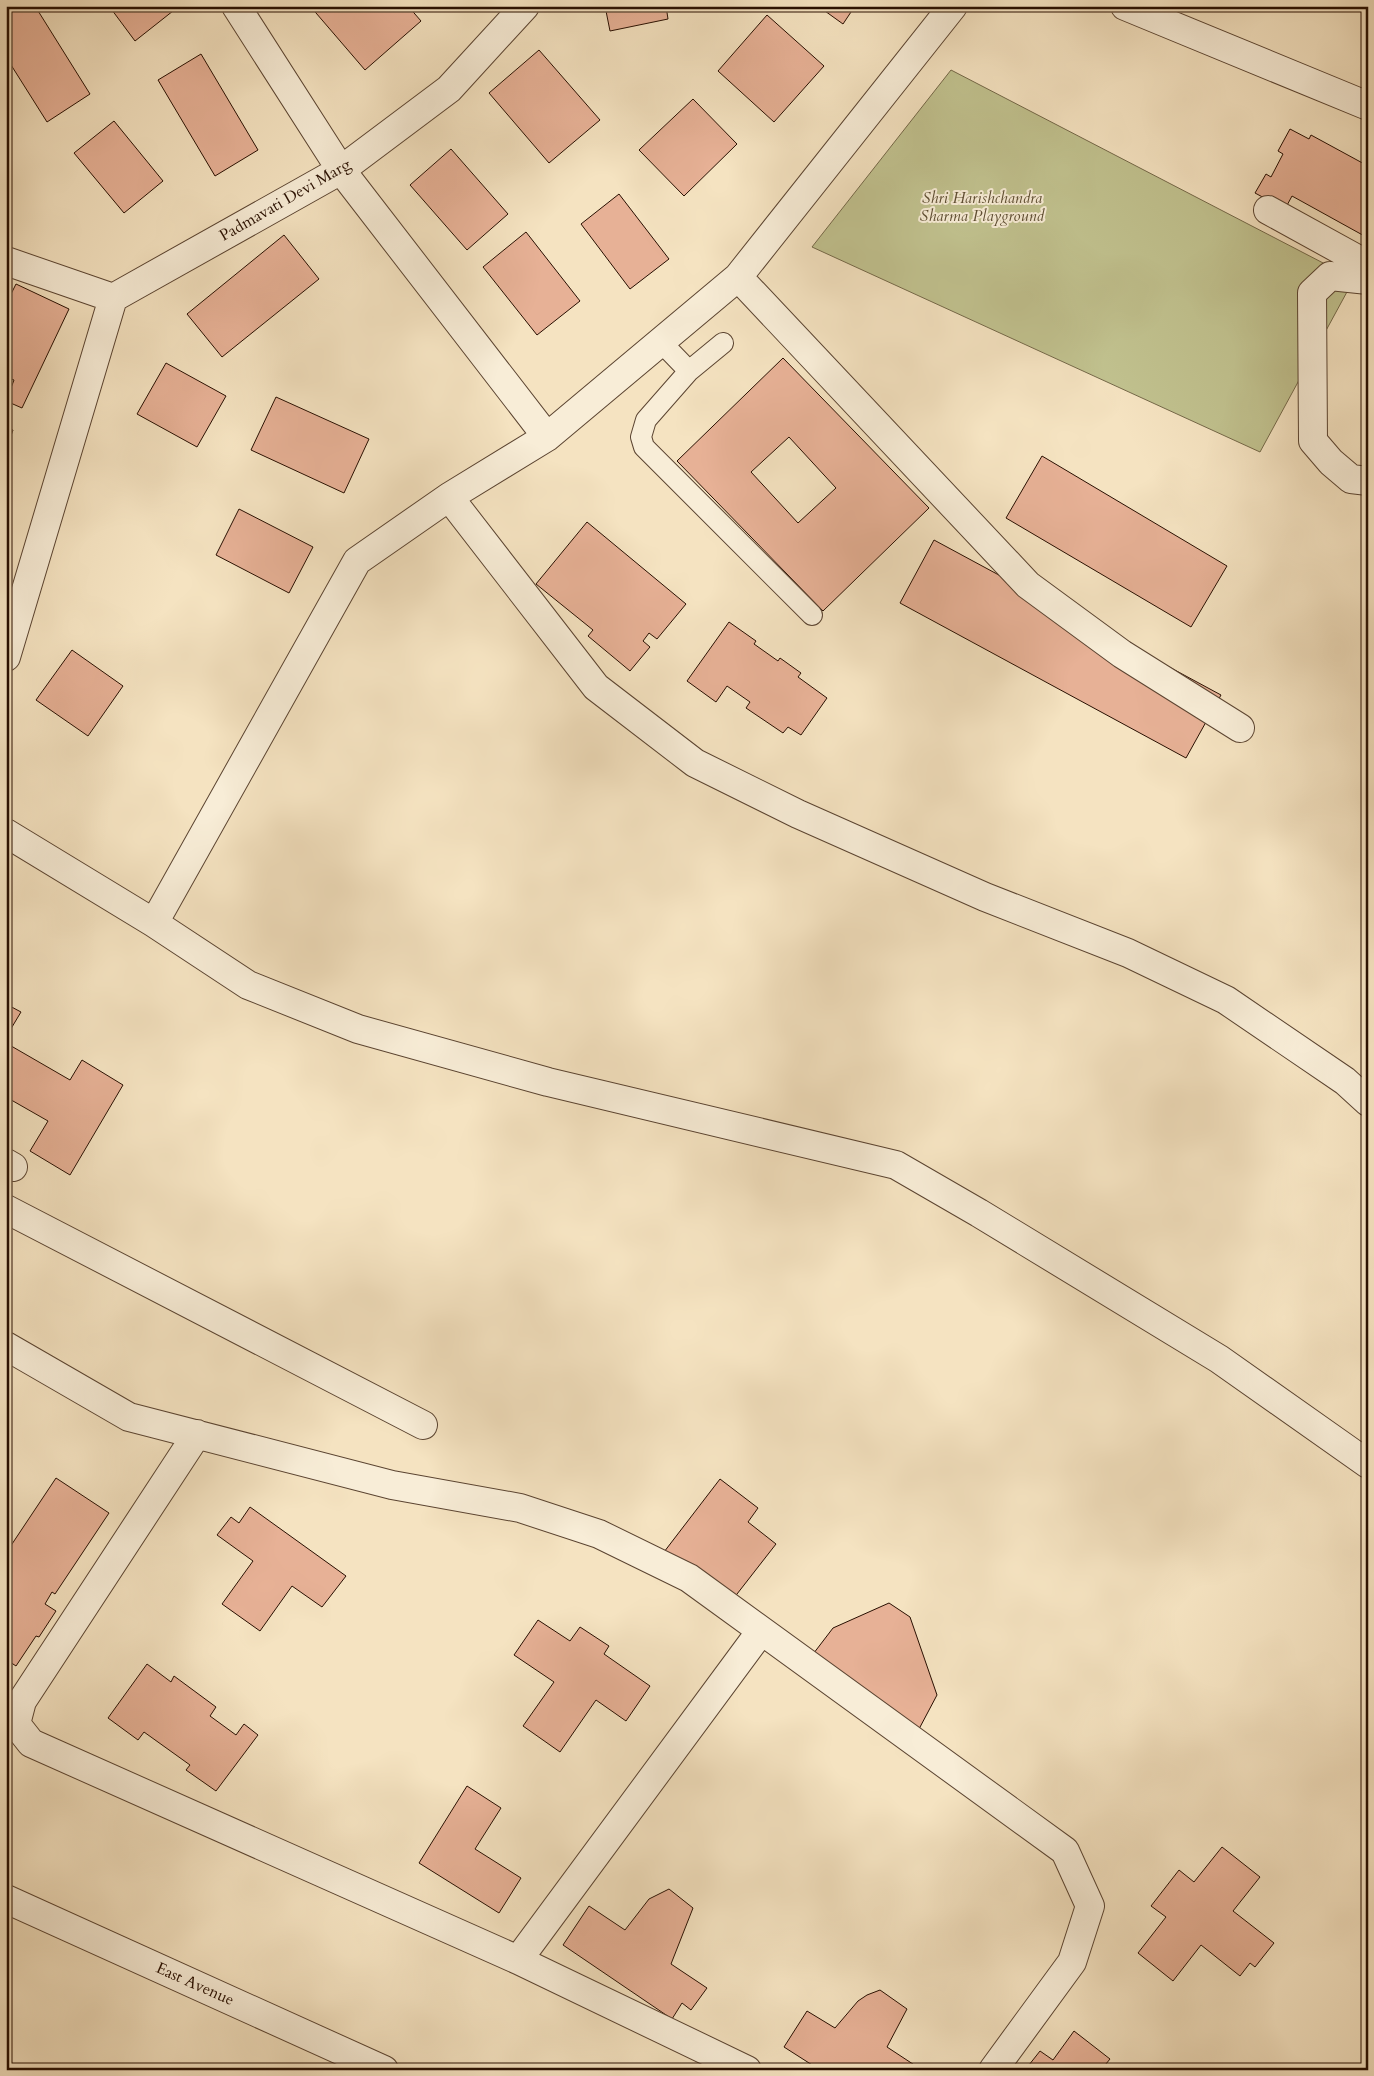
<svg xmlns="http://www.w3.org/2000/svg" width="1374" height="2076" font-family="Cardo,serif">
  <style>
    .green { fill: #c1c28f; stroke: #746848 }
    .building { fill: #e7b196; stroke: #280f01; fill-rule: evenodd }
    .lines { fill: none; stroke-linecap: round; stroke-linejoin: round }
    .service-casing { stroke: #5b4431; stroke-width: 22 }
    .minor-casing { stroke: #5b4431; stroke-width: 30 }
    .service { stroke: #f8edd7; stroke-width: 20 }
    .minor { stroke: #f8edd7; stroke-width: 28 }
    .labels { text-anchor: middle; dominant-baseline: central; stroke-width: 4; stroke-linejoin: round; paint-order: stroke }
    .park-label { font-size: 16px; font-style: italic; fill: #5e4e33; stroke: #f8edd7 }
    .street-label { font-size: 16px; fill: #280f01; stroke: #f8edd7 }
  </style>
  <rect width="100%" height="100%" fill="#f5e3c1"/>
  <filter id="stains"><feTurbulence type="fractalNoise" baseFrequency=".004" numOctaves="4"/><feColorMatrix values="0 0 0 0 .2 0 0 0 0 .09 0 0 0 0 .02 0 0 0 .5 -.17"/></filter>
  <radialGradient id="worn" r=".72"><stop offset=".6" stop-color="#630" stop-opacity="0"/><stop offset="1" stop-color="#630" stop-opacity=".3"/></radialGradient>
  <path class="green" d="M951,70L1354,279L1260,452L812,247Z"/>
  <path class="building" d="M8,6H35L90,94L47,122L6,57V7Z
    M109,6H177L178,7L135,41Z
    M310,6H408L421,21L365,70Z
    M605,6H666L668,19L610,31Z
    M818,6H855L843,24Z
    M767,15L824,66L774,122L718,71Z
    M539,50L600,120L549,163L489,93Z
    M201,54L258,150L215,176L158,80Z
    M693,99L737,144L684,196L639,150Z
    M114,121L163,181L124,213L74,153Z
    M1290,129L1309,139L1311,135L1368,166V238L1292,196L1285,209L1255,193L1266,174L1271,177L1283,154L1278,151Z
    M451,149L508,214L467,250L410,185Z
    M619,194L669,259L630,289L581,224Z
    M526,232L580,301L537,335L483,267Z
    M284,235L319,279L222,357L187,314Z
    M16,284L69,309L22,408L6,401L14,380L6,377V304Z
    M783,358L929,508L823,611L677,461ZM789,437L836,488L798,523L751,472Z
    M166,363L226,396L197,447L137,414Z
    M276,397L369,439L344,493L251,450Z
    M6,428L13,430L6,451Z
    M1042,456L1227,566L1191,627L1006,518Z
    M239,509L313,547L289,593L216,555Z
    M587,522L686,604L657,639L649,633L643,641L650,647L630,671L588,636L593,630L536,584Z
    M934,540L1221,695L1186,758L900,603Z
    M729,622L756,641L754,644L778,661L780,658L801,673L798,677L827,698L801,735L788,727L783,733L746,708L750,702L727,686L716,702L687,681Z
    M72,650L123,686L88,736L36,700Z
    M6,1004L21,1012L6,1037Z
    M6,1043L70,1080L82,1060L123,1085L70,1175L30,1151L48,1121L6,1097Z
    M56,1478L109,1513L55,1594L52,1592L45,1604L56,1611L39,1637L36,1636L16,1666L7,1660L6,1662V1553Z
    M720,1479L758,1508L748,1522L776,1544L730,1603L664,1552Z
    M250,1507L346,1576L322,1607L292,1586L260,1631L222,1604L253,1561L217,1535L231,1517L239,1523Z
    M889,1603L910,1617L937,1695L919,1729L807,1662L833,1628Z
    M538,1620L570,1641L580,1627L609,1646L604,1654L650,1686L626,1721L596,1700L560,1752L523,1726L554,1682L514,1655Z
    M147,1664L171,1682L174,1676L216,1707L210,1716L236,1735L244,1724L258,1735L216,1791L186,1770L190,1765L144,1732L138,1740L108,1718Z
    M467,1786L501,1808L475,1849L521,1878L499,1913L419,1863Z
    M1222,1847L1260,1877L1233,1911L1274,1943L1255,1967L1250,1963L1240,1976L1201,1945L1173,1981L1138,1953L1166,1917L1151,1906L1179,1870L1194,1882Z
    M669,1889L693,1908L671,1964L707,1988L691,2010L682,2003L672,2019L563,1945L589,1906L625,1930L649,1899Z
    M880,1990L907,2009L887,2047L922,2070H820L784,2047L807,2011L835,2028L858,2001L867,1995Z
    M1074,2031L1110,2059L1101,2070H1025L1040,2051L1053,2060Z"/>
  <g class="lines">
    <defs>
      <path id="service" d="M661,342L689,371
        M723,343L689,371L646,420L641,437L644,447L812,615"/>
      <path id="minor" d="M236,6L341,170L547,437
        M1125,6L1368,106
        M1268,210L1368,265
        M6,261L113,298L341,170L449,89L525,6
        M738,277L1028,585L1122,654L1240,728
        M1368,280L1330,276L1312,293L1313,441L1331,462L1351,479L1368,481
        M449,497L596,687L695,763L798,814L985,897L1128,953L1226,1000L1345,1081L1368,1102
        M6,657L113,298
        M6,833L154,923L248,985L358,1029L548,1082L896,1165L979,1213L1219,1359L1368,1464
        M154,923L357,561L449,497L547,437L738,277L953,6
        M6,1163L13,1167
        M6,1209L423,1425
        M6,1346L129,1417L392,1485L520,1508L599,1534L689,1578L1065,1851L1090,1906L1072,1962L993,2070
        M197,1434L22,1701L16,1724L31,1743L518,1960L747,2070
        M6,1899L384,2070
        M518,1960L761,1631"/>
    </defs>
    <use href="#service" class="service-casing"/>
    <use href="#minor" class="minor-casing"/>
    <use href="#service" class="service"/>
    <use href="#minor" class="minor"/>
  </g>
  <g class="labels">
    <g class="park-label">
      <text x="982" y="198">Shri Harishchandra<tspan x="982" dy="18">Sharma Playground</tspan></text>
    </g>
    <g class="street-label">
      <text transform="translate(285 200) rotate(-30)">Padmavati Devi Marg</text>
      <text transform="translate(195 1984) rotate(24)">East Avenue</text>
    </g>
  </g>
  <rect width="1374" height="2076" fill="none" stroke="#f5e3c1" stroke-width="25"/>
  <rect x="8" y="8" width="1359" height="2061" fill="none" stroke="#280f01" stroke-width="2.5"/>
  <rect x="12" y="12" width="1349" height="2051" fill="none" stroke="#280f01"/>
  <rect width="100%" height="100%" filter="url(#stains)"/>
  <rect width="100%" height="100%" fill="url(#worn)"/>
</svg>
